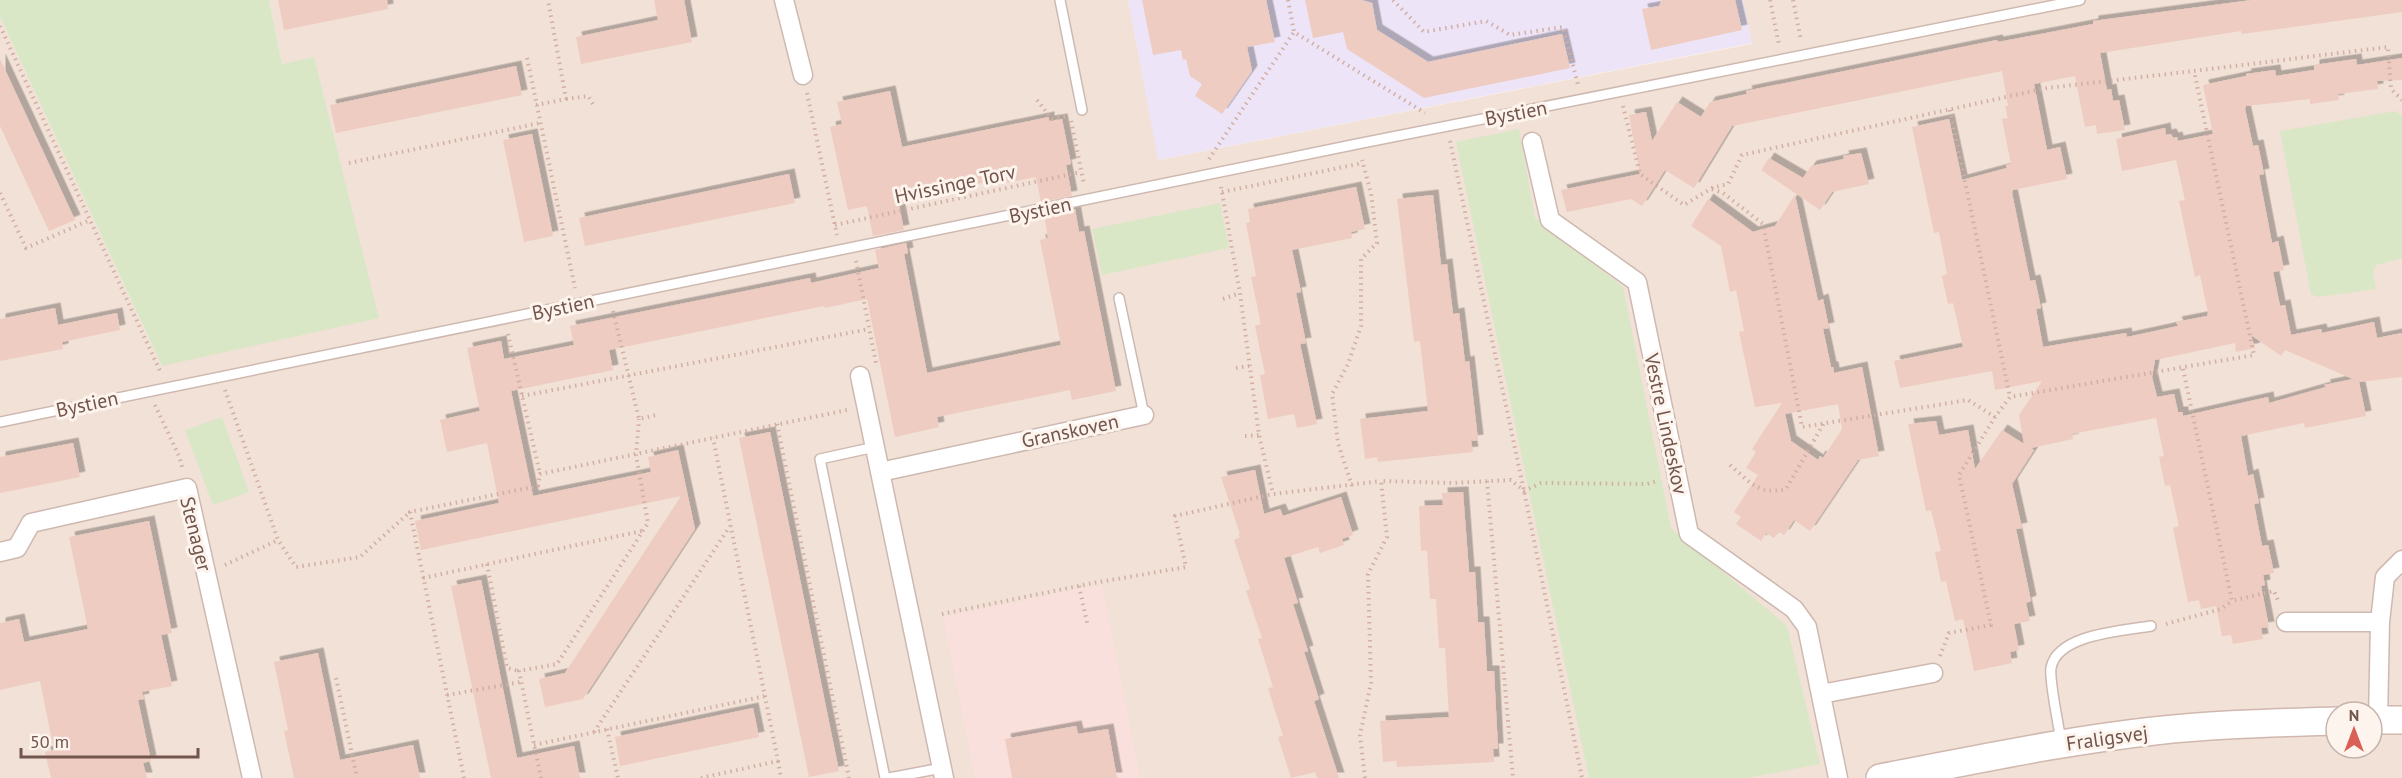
<svg xmlns="http://www.w3.org/2000/svg" width="2402" height="778" font-family="'PT Sans',sans-serif">
  <style>
    .residential { fill: #f2e1d6; fill-rule: evenodd }
    .commercial { fill: #fae0dc }
    .education { fill: #ede4f7 }
    .green { fill: #d9e7c6 }
    .building { fill: #eeccc1; fill-rule: evenodd; filter: url(#shadow) }
    .lines { fill: none; stroke-linecap: round; stroke-linejoin: round }
    .lane-casing { stroke: #ceb9b1; stroke-width: 12 }
    .street-casing { stroke: #ceb9b1; stroke-width: 21 }
    .secondary-casing { stroke: #d0b8af; stroke-width: 30 }
    .path { stroke: #d2afa4; stroke-width: 4; stroke-dasharray: 1.5 4.5; stroke-linecap: butt }
    .lane { stroke: #fff; stroke-width: 9 }
    .street { stroke: #fff; stroke-width: 18 }
    .secondary { stroke: #fff; stroke-width: 27 }
    .labels { text-anchor: middle; dominant-baseline: central; stroke-width: 6; stroke-linejoin: round; paint-order: stroke }
    .street-label { font-size: 20px; fill: #72554d; stroke: #fdf4ed }
  </style>
  <defs>
    <filter id="shadow"><feDropShadow dx="5.5" dy="-5.5" stdDeviation="0" flood-color="#0004"/></filter>
  </defs>
  <rect width="100%" height="100%" fill="#faf0e7"/>
  <path class="residential" d="M269,0H1128L1159,160L1752,44L1743,0H2402V778H0V17L162,366L314,58L282,64ZM2336,712H2372V748H2336Z"/>
  <path class="commercial" d="M1102,584L1140,778H975L943,617Z"/>
  <path class="education" d="M1128,0H1743L1752,43L1158,160Z"/>
  <path class="green" d="M0,0H269L282,64L314,57L379,318L162,366L0,17Z
    M2396,111L2402,116V258L2376,265L2373,273L2376,289L2318,297L2311,294L2280,131Z
    M1519,129L1535,218L1623,287L1671,528L1787,626L1820,764L1747,778H1589L1456,142Z
    M1220,203L1229,248L1102,275L1092,229Z
    M222,417L249,492L213,505L185,430Z"/>
  <path class="building" d="M278,0H387L388,9L284,30Z
    M654,0H684L692,42L581,64L576,37L658,20Z
    M1142,0H1266L1275,42L1247,47L1252,71L1222,114L1195,96L1202,84L1190,76L1186,59L1183,60L1181,50L1153,55Z
    M1305,0H1361L1372,3L1377,30L1428,62L1562,34L1570,68L1424,98L1347,49L1343,32L1313,38Z
    M1662,0H1735L1742,30L1651,50L1642,9L1659,6Z
    M2252,0H2402V12L2242,34L2241,31L2100,53L2107,90L2111,89L2113,101L2119,100L2125,130L2097,134L2096,125L2085,127L2075,76L2034,84L2047,150L2060,147L2067,179L2013,190L2012,193L2030,281L2035,280L2041,308L2036,309L2043,347L2126,333L2127,337L2178,326L2176,322L2207,316L2208,313L2200,275L2195,277L2179,201L2185,200L2176,160L2122,171L2116,139L2165,128L2166,135L2171,134L2173,138L2177,137L2178,141L2213,134L2203,85L2246,76V74L2275,70L2276,76L2314,70V65L2356,59L2357,65L2402,58V80L2377,81L2378,89L2338,94L2339,100L2310,104V99L2246,106L2245,109L2253,146L2258,145L2264,174L2259,175L2272,243L2278,241L2284,270L2273,272L2280,306L2285,305L2291,335L2321,329L2322,333L2374,322L2377,338L2402,333V377L2359,382L2366,416L2305,428L2304,423L2241,436L2248,476L2253,474L2259,503L2254,504L2262,546L2268,545L2274,573L2263,575L2265,585L2261,586L2269,627L2261,628L2263,639L2233,644L2231,635L2222,636L2216,606L2201,609L2199,600L2188,602L2173,528L2179,526L2170,485L2165,486L2159,457L2164,456L2156,418L2072,434L2073,439L2031,448L2034,450L2012,484L2022,528L2016,529L2031,601L2026,603L2030,621L2014,624L2019,650L2010,652L2012,663L1974,671L1963,619L1955,621L1946,581L1941,582L1935,552L1941,551L1931,510L1926,511L1908,424L1936,421L1939,435L1968,430L1975,469L2002,430L2024,444L2019,415L2042,381L1995,390L1992,371L1900,388L1894,361L1963,347L1953,303L1948,304L1942,276L1947,274L1939,232L1934,233L1912,127L1949,119L1962,180L2007,168L2006,165L2011,164L2002,119L2008,118L2005,106H2008L2002,71L1732,126L1694,188L1665,170L1642,206L1631,199L1567,212L1561,190L1640,174L1629,115L1646,112L1652,141L1677,102L1701,117L1710,102L1747,94L1746,91L1997,40L1998,42L2093,24V21ZM2251,335L2281,356L2285,350L2353,379L2324,385L2326,387L2269,403L2268,397L2183,416V412H2178L2174,394L2157,397L2152,377L2155,360L2235,343L2236,352L2255,348Z
    M0,59L75,220L49,231L0,126Z
    M516,66L522,95L336,133L330,105Z
    M890,91L902,147L1049,117V121L1062,119L1071,164L1066,165L1072,196L1041,202L1036,177L996,185V180L943,191L903,199L904,204L899,205L904,230L873,236L867,206L848,210L830,127L842,124L837,102Z
    M532,134L553,236L524,242L503,140Z
    M1861,153L1869,184L1832,192L1820,210L1761,170L1769,158L1803,178L1811,166L1844,159L1843,156Z
    M789,174L795,203L585,246L579,218Z
    M1356,187L1365,229L1351,232L1352,238L1292,250L1301,292L1296,293L1306,343L1300,344L1317,424L1297,428L1294,414L1268,419L1260,375L1265,374L1255,326L1261,324L1251,277L1256,276L1246,223L1250,222L1248,209Z
    M1433,195L1441,265L1447,264L1453,314L1459,313L1465,362L1469,361L1478,440L1471,441L1473,452L1378,462L1377,457L1365,459L1360,419L1428,411L1420,341L1414,342L1397,199Z
    M1795,195L1818,301L1823,299L1829,328L1823,329L1831,367H1833L1834,373L1862,367L1879,456L1858,460L1810,531L1794,520L1784,535L1779,532L1774,538L1766,533L1761,541L1736,524L1741,517L1734,512L1758,475L1746,468L1756,452L1752,449L1782,403L1755,407L1739,332L1744,331L1736,290L1730,292L1721,246L1691,226L1708,199L1753,232L1763,229L1775,226ZM1838,404L1842,429L1823,458L1820,456L1818,460L1791,441L1785,414Z
    M1075,209L1079,232L1084,231L1116,391L1072,400L1070,390L937,417L939,427L895,437L867,299L825,308L824,306L609,350L613,370L511,391L533,496L651,472L648,457L678,450L695,529L583,699L545,707L539,679L565,673L681,496L421,550L415,521L499,503L487,443L447,452L440,420L480,411L467,348L501,341L504,359L574,345L570,326L810,278L811,283L879,268L875,250L906,243L908,253L904,254L927,373L1061,345L1040,240L1048,238L1044,215Z
    M55,308L58,325L117,313L120,330L62,342L63,349L0,361V319Z
    M770,432L839,771L809,777L739,438Z
    M73,443L80,477L0,493V457Z
    M1255,470L1264,514L1280,509L1283,516L1341,497L1353,535L1342,539L1344,545L1320,553L1318,547L1284,558L1298,603L1293,604L1308,651L1304,652L1319,699L1314,701L1339,778H1317L1315,772L1291,778L1278,737L1283,736L1268,688L1273,687L1258,639L1262,638L1246,591L1250,589L1234,540L1241,537L1221,477Z
    M1463,492L1469,572H1475L1478,622H1484L1487,671H1494L1498,749H1493L1494,762L1397,767L1396,761L1383,762L1380,721L1449,717L1445,648H1439L1436,599H1430L1427,550L1421,551L1419,506L1443,505L1442,493Z
    M149,521L172,633L161,635L172,686L142,692L144,699L138,700L151,761L143,763L147,778H51L45,752L54,750L40,681L0,690V623L19,619L24,642L88,629L69,537Z
    M481,580L517,758L574,746L580,778H491L451,586Z
    M318,653L340,760L413,745L420,778H294L284,731L288,730L274,662Z
    M753,708L759,737L620,766L615,737Z
    M1076,726L1078,734L1108,729L1117,778H1012L1005,739Z"/>
  <g class="lines">
    <defs>
      <path id="lane" d="M1060,0L1082,110
        M1119,298L1144,415
        M0,422L1357,144L2080,0
        M875,447L820,459L885,778
        M2061,742C2059,726 2049,681 2051,668C2057,634 2123,631 2151,626
        M889,778L942,768"/>
      <path id="street" d="M784,0L803,75
        M1532,142L1550,220L1637,282L1689,534L1794,609L1807,627L1838,778
        M860,376L944,778
        M880,472L1144,415
        M0,552L17,548L31,523L187,488L252,778
        M2286,622H2380
        M1821,694L1933,673
        M2378,720L2380,622L2385,577L2402,560"/>
      <path id="secondary" d="M2372,720H2402
        M1880,778C1971,761 2062,741 2154,731C2214,724 2275,723 2336,721"/>
    </defs>
    <use href="#lane" class="lane-casing"/>
    <use href="#street" class="street-casing"/>
    <use href="#secondary" class="secondary-casing"/>
    <path class="path" d="M1288,0L1294,32L1425,113
      M1393,0L1424,32L1486,21L1510,35L1563,27L1578,85
      M1770,0L1779,45
      M1793,0L1801,40
      M0,26L161,373
      M527,58L575,288
      M807,93L837,235
      M566,99L588,96L595,107
      M1037,100L1052,119L1069,116
      M536,105L566,99L548,0
      M1623,106L1640,174L1684,205L1712,188L1728,184L1742,155L2047,88L2194,71
      M1950,110L2010,397
      M1071,121L1084,184
      M1450,141L1524,491L1582,778
      M1209,159L1294,32
      M349,163L540,123
      M1221,187L1240,293L1259,435L1273,494
      M1712,189L1723,193L1763,224L1802,427L1968,400L1995,417
      M1222,192L1363,163
      M0,193L26,248L90,220
      M835,225L1081,172
      M856,261L876,363
      M1223,299L1240,293
      M613,311L639,419L656,415
      M508,334L540,474
      M1236,368L1249,366
      M2183,369L2232,601L2274,591L2279,603
      M225,390L278,540L296,567L360,557L410,512
      M522,396L869,329
      M155,405L179,456L183,470
      M777,424L849,778
      M1245,436L1259,435
      M1730,465C1751,483 1758,495 1786,489L1824,423
      M1487,481L1513,778
      M1352,486L1338,443L1332,394L1348,364L1361,326V259L1377,243L1371,193L1362,160
      M487,564L507,668L519,671
      M225,565L278,540
      M423,578L642,531
      M1079,586L1088,627
      M942,614L1088,584L1186,567L1175,516L1273,494L1381,481
      M2166,624L2221,609L2232,601
      M1940,656L1949,633L1991,625L1959,475L1995,417L2010,397L2254,355L2194,71L2388,47L2391,89L2402,100
      M336,678L357,778
      M447,695L521,682
      M607,729L618,778
      M594,732L730,526
      M534,745L765,696
      M778,761L781,778
      M464,778L410,512L538,486L540,474L847,410
      M541,778L519,671L557,664L648,523L636,455L639,419
      M701,778L778,761L713,438
      M1365,778L1360,735L1371,683L1368,574L1387,537L1381,481L1452,483L1511,480L1524,491L1541,483L1647,484L1657,481"/>
    <use href="#lane" class="lane"/>
    <use href="#street" class="street"/>
    <use href="#secondary" class="secondary"/>
  </g>
  <g class="labels">
    <g class="street-label">
      <text transform="translate(1516 113) rotate(-11)">Bystien</text>
      <text transform="translate(955 184) rotate(-12)">Hvissinge Torv</text>
      <text transform="translate(1040 210) rotate(-12)">Bystien</text>
      <text transform="translate(563 307) rotate(-12)">Bystien</text>
      <text transform="translate(87 404) rotate(-12)">Bystien</text>
      <text transform="translate(1666 424) rotate(78)">Vestre Lindeskov</text>
      <text transform="translate(1070 431) rotate(-12)">Granskoven</text>
      <text transform="translate(196 534) rotate(76)">Stenager</text>
      <text transform="translate(2107 738) rotate(-8)">Fraligsvej</text>
    </g>
  </g>
  <g transform="translate(2354 730)"><circle r="28" fill="#fdf4ed" stroke="#c5b4ad" stroke-width="1.5"/>
  <path d="M0-4.5L10 22L0 15L-10 22Z" fill="#da5f56"/>
  <text y="-9" font-size="16" font-weight="bold" text-anchor="middle" fill="#72554d">N</text>
  </g>
  <path d="M21 748v9h177v-9" fill="none" stroke="#72554d" stroke-width="3"/>
  <text x="30" y="748" font-size="18" fill="#72554d" stroke="#fdf4ed" stroke-width="4.5" paint-order="stroke">50 m</text>
</svg>
